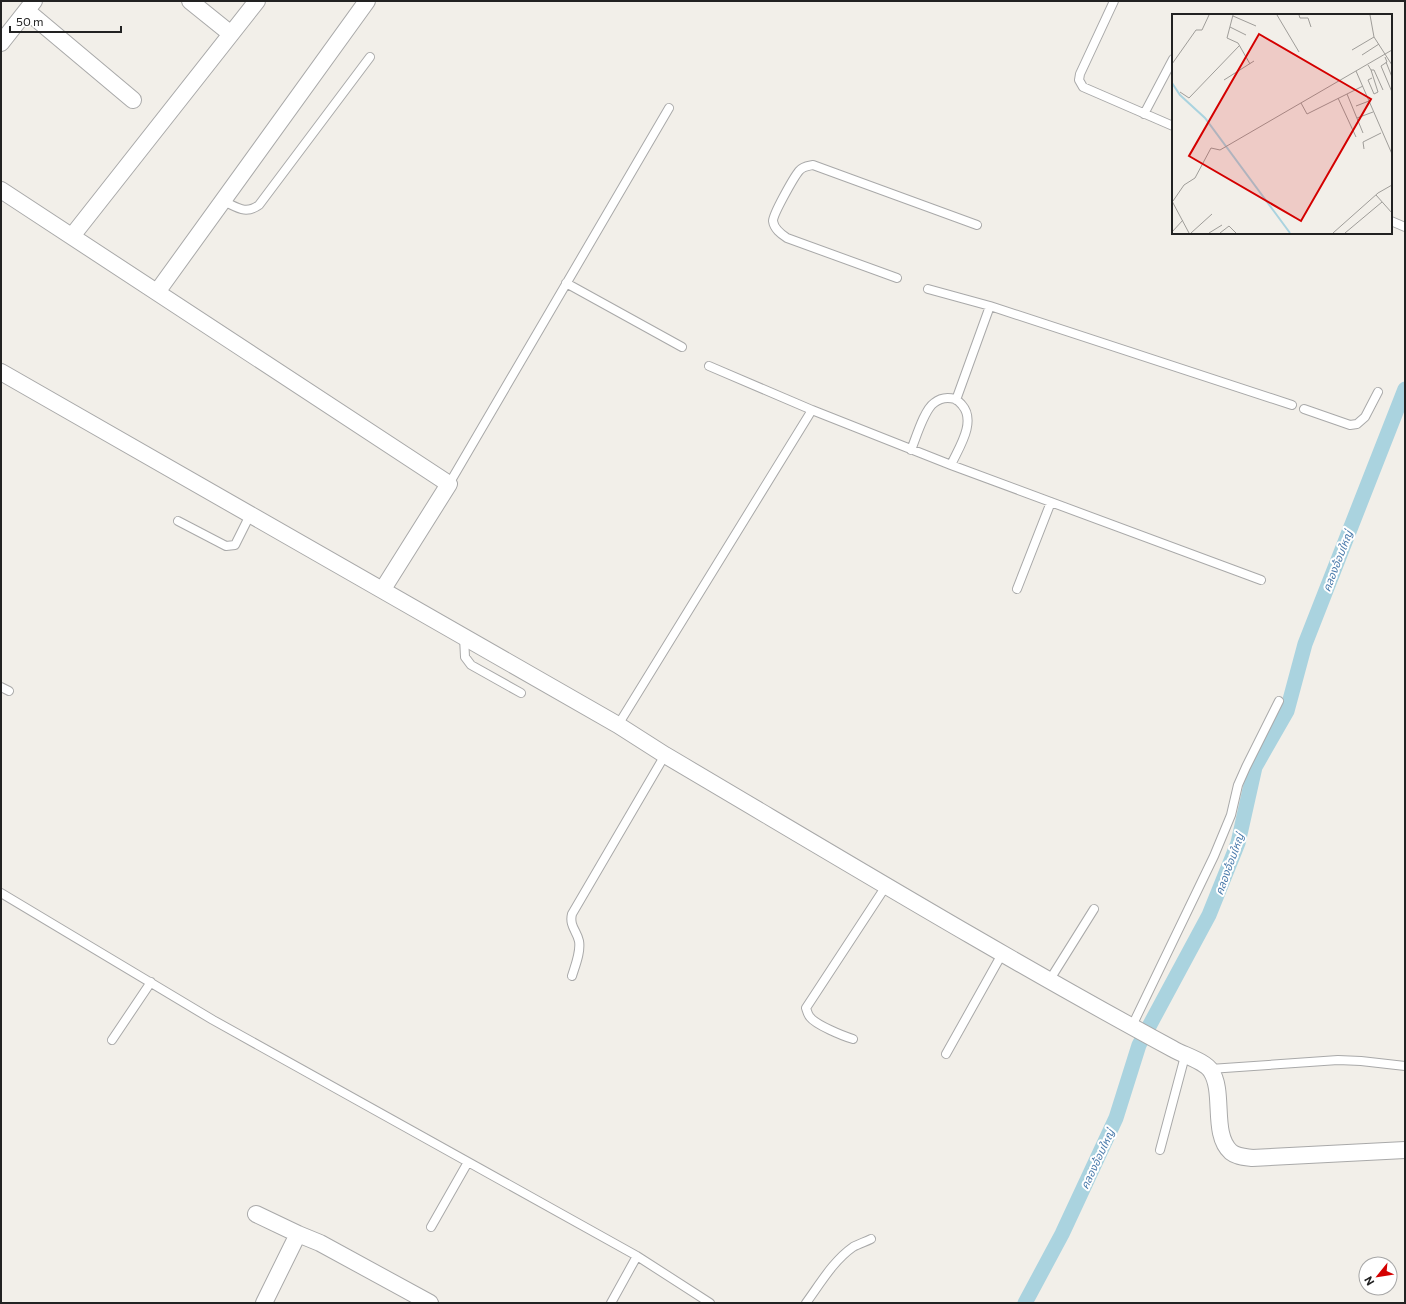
<svg xmlns="http://www.w3.org/2000/svg" width="1406" height="1304" font-family="Commissioner,'Noto Sans Thai',sans-serif">
  <style>
    .lines { fill: none; stroke-linecap: round; stroke-linejoin: round }
    .canal { stroke: #aad3df; stroke-width: 15 }
    .lane-casing { stroke: #a9a9a9; stroke-width: 10 }
    .street-casing { stroke: #a9a9a9; stroke-width: 18 }
    .lane { stroke: #fff; stroke-width: 8 }
    .street { stroke: #fff; stroke-width: 16 }
    .labels { text-anchor: middle; dominant-baseline: central; stroke-width: 4; stroke-linejoin: round; paint-order: stroke }
    .water-label { font-size: 11px; font-style: italic; fill: #4a7aab; stroke: #fff }
    .inset-river { fill: none; stroke: #aad3df; stroke-width: 2 }
    .inset-road { fill: none; stroke: #9f9d99; stroke-width: 1 }
    .view { fill: #d40000; fill-opacity: 0.15; stroke: #d40000; stroke-width: 2 }
    .inset-edge { fill: none; stroke: #222; stroke-width: 2 }
  </style>
  <rect width="100%" height="100%" fill="#f2efe9"/>
  <g class="lines">
    <path class="canal" d="M1025,1303L1062,1234L1116,1118L1139,1045L1209,915L1238,843L1255,767L1287,711L1305,644L1405,389"/>
    <defs>
      <path id="lane" d="M1114,1L1080,74L1079,80L1083,87L1173,126
        M1144,114L1173,59
        M223,201C237,207 245,215 259,205L370,57
        M1391,221L1405,227
        M897,278L787,238C781,234 774,229 773,221C773,214 794,177 799,171C803,166 808,166 813,165L977,225
        M566,283L682,347
        M928,289L990,306
        M709,366L812,410
        M956,400L990,306L1292,405
        M1304,409L1350,425L1357,424L1365,417L1378,392
        M911,450C916,438 924,410 934,403C940,398 948,397 955,399C958,400 960,403 962,405C977,422 958,449 951,465
        M449,484L669,108
        M178,521L226,546L235,545L250,515
        M1017,589L1051,502
        M464,637L465,657L471,665L521,693
        M1,687L9,691
        M618,725L812,410L951,465L1261,580
        M1,893L213,1020L637,1256L710,1303
        M572,976C575,966 581,952 579,941C577,931 569,926 572,914L665,755
        M1049,981L1094,909
        M1132,1026L1214,856L1231,815L1238,785L1246,767L1279,701
        M853,1039C843,1036 816,1025 810,1017C808,1015 807,1011 806,1008L886,886
        M112,1040L151,982
        M946,1054L1002,954
        M1210,1069L1338,1060L1361,1061L1405,1066
        M1160,1150L1185,1056
        M431,1227L468,1162
        M611,1303L637,1256
        M806,1303C820,1284 833,1261 853,1247C858,1244 865,1242 871,1239"/>
      <path id="street" d="M190,1L231,34
        M27,11L133,100
        M1,43L34,1
        M1,190L449,484L383,589
        M72,236L257,1
        M157,292L367,1
        M1,372L618,725L665,755C833,854 1001,956 1173,1049C1183,1055 1205,1061 1211,1071C1225,1092 1211,1134 1231,1152C1237,1157 1245,1157 1252,1158L1405,1150
        M256,1214L298,1234L320,1243L430,1303
        M264,1303L298,1234"/>
    </defs>
    <use href="#lane" class="lane-casing"/>
    <use href="#street" class="street-casing"/>
    <use href="#lane" class="lane"/>
    <use href="#street" class="street"/>
  </g>
  <g class="labels">
    <g class="water-label">
      <text transform="translate(1337 561) rotate(-69)">คลองอ้อมใหญ่</text>
      <text transform="translate(1229 864) rotate(-70)">คลองอ้อมใหญ่</text>
      <text transform="translate(1097 1159) rotate(-65)">คลองอ้อมใหญ่</text>
    </g>
  </g>
  <g transform="translate(1172 14)">
    <rect width="220" height="220" fill="#f2efe9"/>
    <path class="inset-river" d="M0,69L8,81L33,104L118,219"/>
    <path class="inset-road" d="M61,1L55,24L66,29L78,50M105,1L127,38M127,1L128,4H136L139,13M198,1L202,23L220,51M61,2L84,12M58,13L74,21M180,36L202,23M190,41L207,30M213,43L215,48L209,52L220,78M214,48L220,63M0,50L24,16H30L37,1M196,51L199,56H202L211,76M199,56L206,78L202,80L196,66L200,64M184,57L220,140M52,66L82,47M8,78L17,84L67,32M175,80L191,119M166,84L184,123M129,89L135,100L191,72M184,92L197,87M185,104L201,98M192,135L191,128L209,119M204,181L220,199M0,187L17,219M1,187L12,171L23,164L39,134L48,136L220,36M0,218L11,206M19,219L40,200M37,219L50,211M48,219L57,212L64,219M161,219L206,179L220,171M173,219L210,188"/>
    <path class="view" d="M87,20L199,85L129,207L17,142Z"/>
    <rect width="220" height="220" class="inset-edge"/>
  </g>
  <rect width="1406" height="1304" fill="none" stroke="#222222" stroke-width="4"/>
  <g transform="translate(1378 1276) rotate(240)"><circle r="19" fill="#ffffff" stroke="#a7a7a7"/>
  <path d="M0-3L7 15L0 10L-7 15Z" fill="#d40000"/>
  <text y="-6" font-size="11" font-weight="bold" text-anchor="middle" fill="#222222">N</text>
  </g>
  <path d="M10 26v6h111v-6" fill="none" stroke="#222222" stroke-width="2"/>
  <text x="16" y="26" font-size="12" fill="#222222" stroke="#ffffff" stroke-width="3" paint-order="stroke">50 m</text>
</svg>
